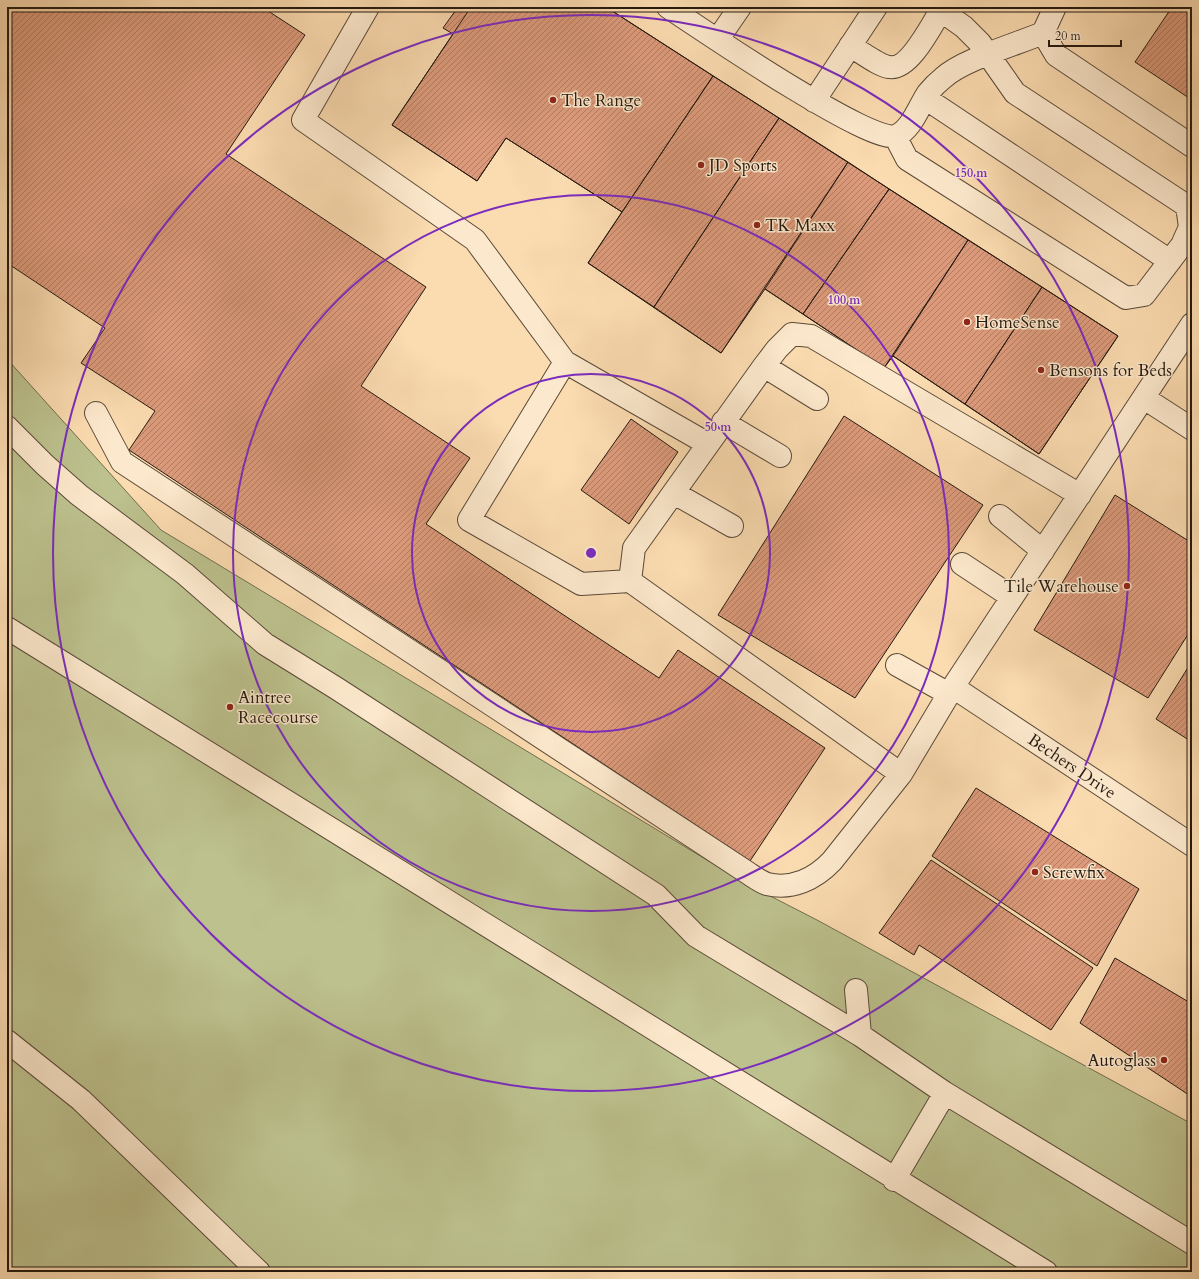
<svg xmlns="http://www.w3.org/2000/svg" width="1199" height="1279" font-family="Cardo,serif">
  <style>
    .garden { fill: #bcc18d; stroke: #706e4f }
    .building { fill: url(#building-hatch); stroke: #251a11 }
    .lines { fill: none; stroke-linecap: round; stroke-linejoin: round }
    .minor-casing { stroke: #5a4a39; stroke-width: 24 }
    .minor { stroke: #fce8cc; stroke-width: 22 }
    .ring { fill: none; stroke: #7b2cbf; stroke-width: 2 }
    .poi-dot { fill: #8f2418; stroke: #fce8cc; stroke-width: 1.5 }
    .labels { text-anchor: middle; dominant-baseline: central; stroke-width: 3; stroke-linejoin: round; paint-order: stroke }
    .poi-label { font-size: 17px; fill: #251a11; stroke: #fce8cc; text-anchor: start }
    .street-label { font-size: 17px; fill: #251a11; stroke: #fce8cc }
    .centre { fill: #7b2cbf; stroke: #fce8cc; stroke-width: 2 }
    .ring-label { font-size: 12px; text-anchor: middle; font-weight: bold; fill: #7b2cbf; stroke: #fce8cc; stroke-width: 3; stroke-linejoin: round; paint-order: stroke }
  </style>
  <defs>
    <pattern id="building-hatch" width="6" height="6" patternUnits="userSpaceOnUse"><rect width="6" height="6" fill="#dc9a7b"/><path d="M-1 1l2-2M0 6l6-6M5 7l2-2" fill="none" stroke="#b27d63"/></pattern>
  </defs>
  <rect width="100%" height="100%" fill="#fbdbb0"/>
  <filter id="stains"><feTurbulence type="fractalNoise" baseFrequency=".005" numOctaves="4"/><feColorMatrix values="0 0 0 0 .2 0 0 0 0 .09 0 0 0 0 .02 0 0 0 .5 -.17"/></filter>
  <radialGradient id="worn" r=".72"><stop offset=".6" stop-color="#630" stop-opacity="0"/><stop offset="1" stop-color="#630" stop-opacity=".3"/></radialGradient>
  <path class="garden" d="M7,359L161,530L745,883L817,920L1192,1124V1272H7Z"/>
  <path class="building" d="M7,7H262L305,35L226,154L426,287L361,386L470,458L426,524L659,678L678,650L825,748L750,861L129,450L155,411L81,363L105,328L7,263Z
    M458,7H606L1118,336L1039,454L893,356L884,368L765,289L721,353L588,263L622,212L506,138L477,181L392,125L453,34L443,28Z
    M471,7H606L713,76L622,212L506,138L477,181L392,125Z
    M1172,7H1192V100L1135,62Z
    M713,76L779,118L654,307L588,263Z
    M779,118L848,162L721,353L654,307Z
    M848,162L889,189L803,314L765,289Z
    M889,189L968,240L884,368L803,314Z
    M968,240L1042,287L965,404L893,356Z
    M1042,287L1118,336L1039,454L965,404Z
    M844,416L983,505L855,698L718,615Z
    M631,419L678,452L629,524L581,490Z
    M1115,495L1192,543V628L1148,698L1034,630Z
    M1192,661V742L1156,719Z
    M976,788L1139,889L1097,966L932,856Z
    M931,860L1093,968L1051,1030L919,945L914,955L879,933Z
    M1115,958L1192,1004V1097L1080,1023Z"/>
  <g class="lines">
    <defs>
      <path id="minor" d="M368,7L303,120L475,240L565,362L708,444
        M668,7C698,27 871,145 896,136C912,129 919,106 928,93C932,88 938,82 943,78C962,60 1017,44 1043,33
        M1055,7L1043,33L1056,55L1192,146
        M718,39L740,7
        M850,46C860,51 879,66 889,67C909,71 931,26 941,10
        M925,98L1170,261
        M814,101L876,7
        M895,136L907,159L1126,298L1144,295L1182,245L1190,227L1187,206L1015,93L980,43L964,27L936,7
        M565,362L469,520L581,584L630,581
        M764,366L817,399
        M1144,398L1192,429
        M96,413L122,462L748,873C754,877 761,882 767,884C792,890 815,879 832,861L901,774L953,687L1192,324
        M723,422L780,456
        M7,427L45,465L79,495L185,574L265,644L336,688L656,895L696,936L860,1035L945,1093L1192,1243
        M674,493L732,526
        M1000,516L1043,551
        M962,564L1012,597
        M7,628L1046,1272
        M897,665L949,694
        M953,687L1192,845
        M901,774L630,581L634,548L764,366L777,349L792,334L811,336L1080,495
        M856,990L860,1035
        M7,1041L81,1100L259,1272
        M894,1180L945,1093"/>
    </defs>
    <use href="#minor" class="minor-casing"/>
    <use href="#minor" class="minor"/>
  </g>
  <g class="ring">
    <circle cx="591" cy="553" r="179"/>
    <circle cx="591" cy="553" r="358"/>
    <circle cx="591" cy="553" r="538"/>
  </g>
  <g class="poi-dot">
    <circle cx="553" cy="100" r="4"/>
    <circle cx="701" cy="165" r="4"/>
    <circle cx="757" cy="225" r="4"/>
    <circle cx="967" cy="322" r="4"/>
    <circle cx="1041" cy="370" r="4"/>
    <circle cx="1127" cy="586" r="4"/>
    <circle cx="230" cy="707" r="4"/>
    <circle cx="1035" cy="872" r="4"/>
    <circle cx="1164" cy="1060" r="4"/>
  </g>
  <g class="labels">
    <g class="poi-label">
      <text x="561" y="100">The Range</text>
      <text x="709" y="165">JD Sports</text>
      <text x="765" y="225">TK Maxx</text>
      <text x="975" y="322">HomeSense</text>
      <text x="1049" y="370">Bensons for Beds</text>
      <text x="1119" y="586" text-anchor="end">Tile Warehouse</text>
      <text x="238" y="697">Aintree<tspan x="238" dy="20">Racecourse</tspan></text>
      <text x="1043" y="872">Screwfix</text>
      <text x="1156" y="1060" text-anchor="end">Autoglass</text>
    </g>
    <g class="street-label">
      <text transform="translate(1072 766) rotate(34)">Bechers Drive</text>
    </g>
  </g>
  <circle cx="591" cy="553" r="6" class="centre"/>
  <g class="ring-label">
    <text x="971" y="177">150 m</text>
    <text x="844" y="304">100 m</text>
    <text x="718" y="431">50 m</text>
  </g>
  <rect width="1199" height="1279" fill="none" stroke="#fbdbb0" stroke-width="24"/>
  <rect x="8" y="8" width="1183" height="1263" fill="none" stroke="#251a11" stroke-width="2"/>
  <rect x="12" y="12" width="1175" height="1255" fill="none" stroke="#251a11"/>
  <path d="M1049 40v6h72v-6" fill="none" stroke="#251a11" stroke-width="2"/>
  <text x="1055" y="40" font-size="12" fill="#251a11" stroke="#fce8cc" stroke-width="3" paint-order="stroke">20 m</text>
  <rect width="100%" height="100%" filter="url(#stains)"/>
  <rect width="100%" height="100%" fill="url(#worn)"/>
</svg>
